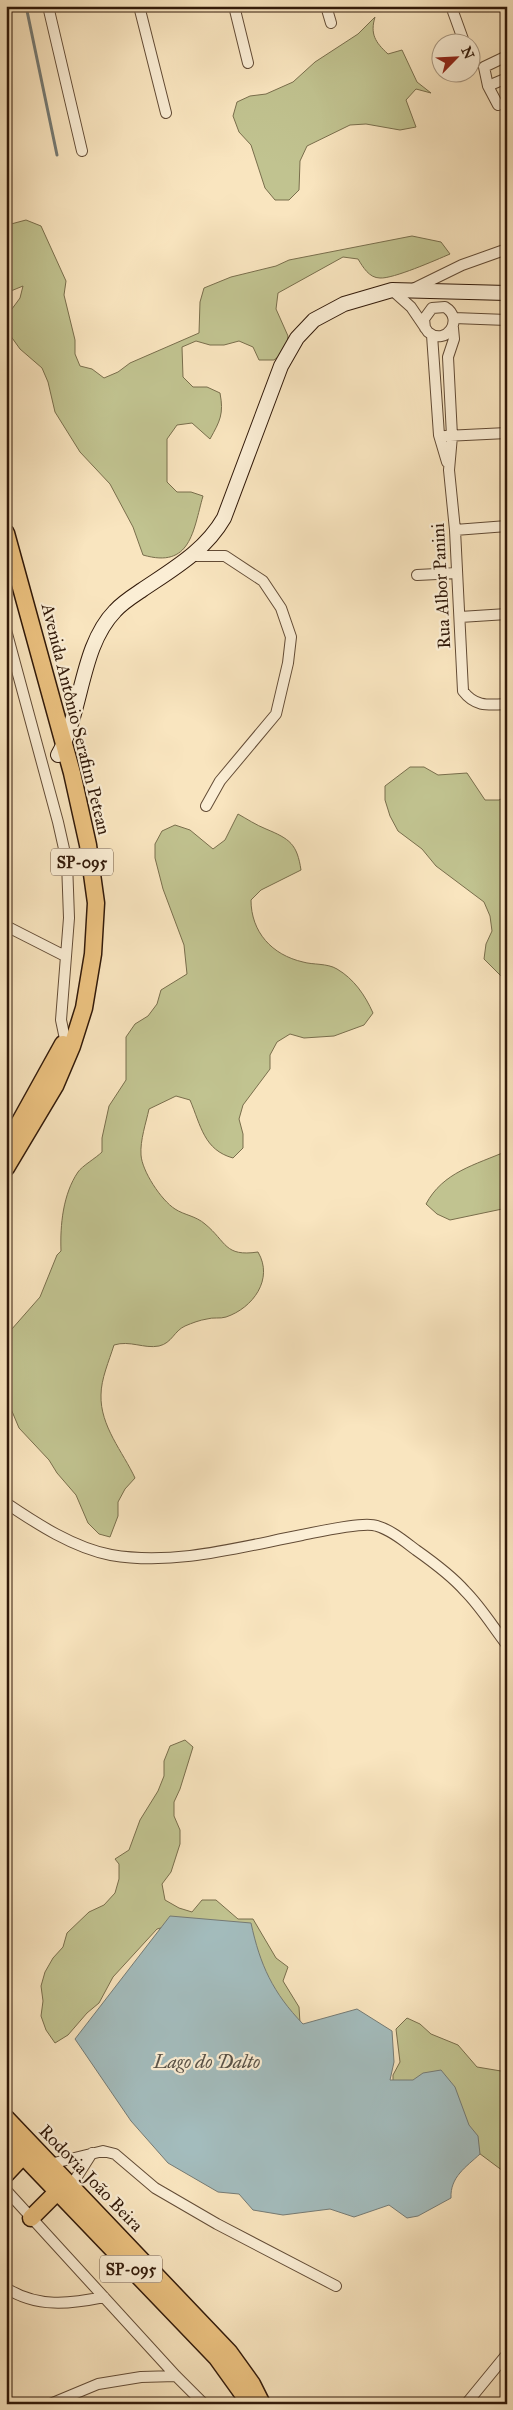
<svg xmlns="http://www.w3.org/2000/svg" width="513" height="2410" font-family="'IM FELL Great Primer',serif">
  <style>
    .green { fill: #c1c390; stroke: #796e4c }
    .water { fill: #a3bcbd; stroke: #757b75 }
    .lines { fill: none; stroke-linecap: round; stroke-linejoin: round }
    .stream { stroke: #757b75; stroke-width: 3 }
    .street-casing { stroke: #634c36; stroke-width: 12 }
    .secondary-casing { stroke: #311909; stroke-width: 16 }
    .primary-casing { stroke: #311909; stroke-width: 19 }
    .street { stroke: #fbeed5; stroke-width: 10 }
    .secondary { stroke: #fbeed5; stroke-width: 14 }
    .primary { stroke: #ecc280; stroke-width: 16 }
    .labels { text-anchor: middle; dominant-baseline: central; stroke-width: 4.5; stroke-linejoin: round; paint-order: stroke }
    .shield { fill: #fbeed5; stroke: #6e5946; stroke-width: 1 }
    .shield-label { font-size: 16px; font-weight: bold; fill: #311909 }
    .street-label { font-size: 18px; fill: #311909; stroke: #fbeed5 }
    .water-label { font-size: 19px; font-style: italic; fill: #595248; stroke: #fbeed5 }
  </style>
  <rect width="100%" height="100%" fill="#f9e5bf"/>
  <filter id="stains"><feTurbulence type="fractalNoise" baseFrequency=".004" numOctaves="4"/><feColorMatrix values="0 0 0 0 .2 0 0 0 0 .09 0 0 0 0 .02 0 0 0 .5 -.17"/></filter>
  <radialGradient id="worn" r=".72"><stop offset=".6" stop-color="#630" stop-opacity="0"/><stop offset="1" stop-color="#630" stop-opacity=".3"/></radialGradient>
  <path class="green" d="M375,17C370,34 375,42 388,54L402,50L417,82L431,93L416,89L406,100L416,127L400,130L366,124L350,125L307,146L300,161L299,190L289,200H275L265,188L251,145L239,132L233,116L237,102L250,96L266,94L293,82L315,62L358,34Z
    M26,220L41,226L66,281L64,295L75,340V354L80,366L92,369L104,378L118,372L130,363L199,333L200,302L204,288L231,277L276,266L289,260L412,236L441,242L450,254C436,260 393,279 380,278C369,278 363,267 358,259L343,257L278,293L276,309L288,336L286,351L274,360H259L253,347L239,341L224,345H210L196,341L182,347L183,377L193,387H207L220,393C224,414 220,421 210,439L192,423L177,425L167,439V482L177,492H191L203,496C193,531 191,569 143,555L133,527L110,484L80,452L55,412L48,382L42,368L20,349L10,335L6,327V317L20,298L23,286L6,293V230L10,228L11,224Z
    M410,767H424L438,775L467,773L485,800H499L507,796V982L484,959L486,944L492,931L490,916L484,902L436,866L422,849L398,831L390,816L385,800V786Z
    M238,814C247,819 256,825 266,829C290,839 297,844 301,870L261,890L251,900C251,932 272,955 303,962C313,965 327,963 337,969C354,979 365,995 373,1013L364,1025L334,1036L304,1038L290,1034L277,1042L270,1055V1069L243,1105L239,1119L243,1134V1148L233,1158C204,1150 201,1126 190,1100L176,1096L149,1109C146,1123 140,1140 141,1155C142,1171 161,1200 175,1209C184,1215 196,1216 205,1224C227,1242 224,1257 258,1252C274,1279 253,1308 226,1317C220,1319 213,1317 207,1319C200,1320 192,1323 185,1326C174,1331 172,1343 159,1346C144,1349 130,1340 114,1345C109,1361 101,1379 101,1395C100,1426 123,1452 135,1478L125,1489L118,1502V1516L110,1537L99,1534L88,1523L76,1495L57,1473L49,1460L19,1428L6,1397V1339L11,1330L40,1297L57,1255L61,1251C60,1225 63,1194 78,1172C82,1166 96,1158 102,1152V1138L109,1106L126,1080V1037L135,1024L148,1016L157,1004L161,990L187,974L184,945L163,889L155,858V844L162,831L175,825L190,830L213,849L225,840Z
    M507,1151V1208L450,1220L437,1214L426,1204C443,1172 475,1165 507,1151Z
    M185,1740L193,1747L180,1789L174,1802V1816L180,1830V1844L171,1872L162,1884L165,1900L179,1908L192,1912L202,1900H216L238,1919H253L276,1958L288,1967L283,1981L299,2007L300,2023L172,1925L157,1929L113,1977L99,2003L87,2013L68,2035L55,2043L46,2030L41,2016L43,2001L41,1986L45,1972L53,1958L63,1947L67,1933L89,1912L104,1905L115,1893L119,1879V1864L115,1859L129,1850L140,1820L158,1791L164,1776V1761L170,1746Z
    M407,2018L420,2024L431,2034L458,2045L477,2067L507,2072V2174L393,2089V2075L400,2062L396,2029Z"/>
  <path class="water" d="M170,1916L251,1923C260,1965 273,1993 303,2024L357,2009L392,2031L394,2062L390,2080H413L423,2073L441,2070L455,2087L469,2125L478,2136L480,2154C466,2167 450,2177 451,2198L418,2216L407,2218L389,2205L354,2217L330,2209L283,2215L253,2210L239,2194L218,2192L168,2163L131,2121L75,2039Z"/>
  <g class="lines">
    <path class="stream" d="M26,6L57,155"/>
    <defs>
      <path id="street" d="M48,6L82,151
        M139,6L166,113
        M234,6L248,63
        M326,6L331,23
        M451,6L464,42
        M6,12L8,6
        M488,86L507,78
        M498,105L488,86L484,67L507,56
        M413,289L462,265L507,249
        M392,290L411,307L428,332C446,347 465,319 445,307L432,308L424,319L425,328
        M454,318L507,320
        M453,328L454,339L448,357L452,436L449,470L455,530L463,691C475,707 488,705 507,704
        M432,335L439,435L447,462
        M445,436L507,433
        M455,530L507,526
        M192,556H225L263,581L281,608L291,637L288,663L276,714L220,781L206,806
        M417,575L457,573
        M460,617L507,614
        M6,630L58,822L67,862L69,918L61,1020L65,1039
        M6,926L65,956
        M6,1503C37,1524 74,1548 111,1555C175,1566 240,1547 302,1535C318,1532 364,1521 377,1526C391,1530 404,1541 416,1550C433,1562 451,1575 465,1591C481,1607 493,1627 507,1645
        M50,2164L103,2151L115,2154L155,2188L217,2224L336,2286
        M71,2186L92,2153
        M6,2190L176,2376L204,2404
        M6,2288C37,2308 70,2304 104,2297
        M50,2404L98,2384L141,2377L176,2376
        M466,2404L507,2354"/>
      <path id="secondary" d="M58,755C83,711 80,647 115,611C122,603 133,596 142,590C173,569 205,551 224,518L281,366L297,338L314,320L344,304L392,290L507,293"/>
      <path id="primary" d="M6,533L72,773L88,845L96,903L93,954L84,1008L72,1046L55,1086L6,1168
        M12,1136L63,1044
        M6,2118L229,2352L252,2384L262,2404
        M6,2138L217,2358L250,2404
        M6,2174L23,2156
        M31,2218L57,2192"/>
    </defs>
    <use href="#street" class="street-casing"/>
    <use href="#secondary" class="secondary-casing"/>
    <use href="#primary" class="primary-casing"/>
    <use href="#street" class="street"/>
    <use href="#secondary" class="secondary"/>
    <use href="#primary" class="primary"/>
  </g>
  <g class="labels">
    <g class="shield">
      <rect x="51" y="848.5" width="62" height="27" rx="4"/>
      <rect x="100" y="2255.5" width="62" height="27" rx="4"/>
    </g>
    <g class="shield-label">
      <text x="82" y="862">SP-095</text>
      <text x="131" y="2269">SP-095</text>
    </g>
    <g class="street-label">
      <text transform="translate(441 586) rotate(-93)">Rua Albor Panini</text>
      <text transform="translate(76 719) rotate(76)">Avenida Antônio Serafim Petean</text>
      <text transform="translate(91 2178) rotate(46)">Rodovia João Beira</text>
    </g>
    <g class="water-label">
      <text x="207" y="2061">Lago do Dalto</text>
    </g>
  </g>
  <rect width="513" height="2410" fill="none" stroke="#f9e5bf" stroke-width="25"/>
  <rect x="8" y="8" width="498" height="2395" fill="none" stroke="#311909" stroke-width="2.5"/>
  <rect x="12" y="12" width="488" height="2385" fill="none" stroke="#311909"/>
  <g transform="translate(456 58) rotate(66)"><circle r="24" fill="#fbeed5" stroke="#aa9983"/>
  <path d="M0-4L9 19L0 12L-9 19Z" fill="#8f2418"/>
  <text y="-8" font-size="14" font-weight="bold" text-anchor="middle" fill="#311909">N</text>
  </g>
  <rect width="100%" height="100%" filter="url(#stains)"/>
  <rect width="100%" height="100%" fill="url(#worn)"/>
</svg>
